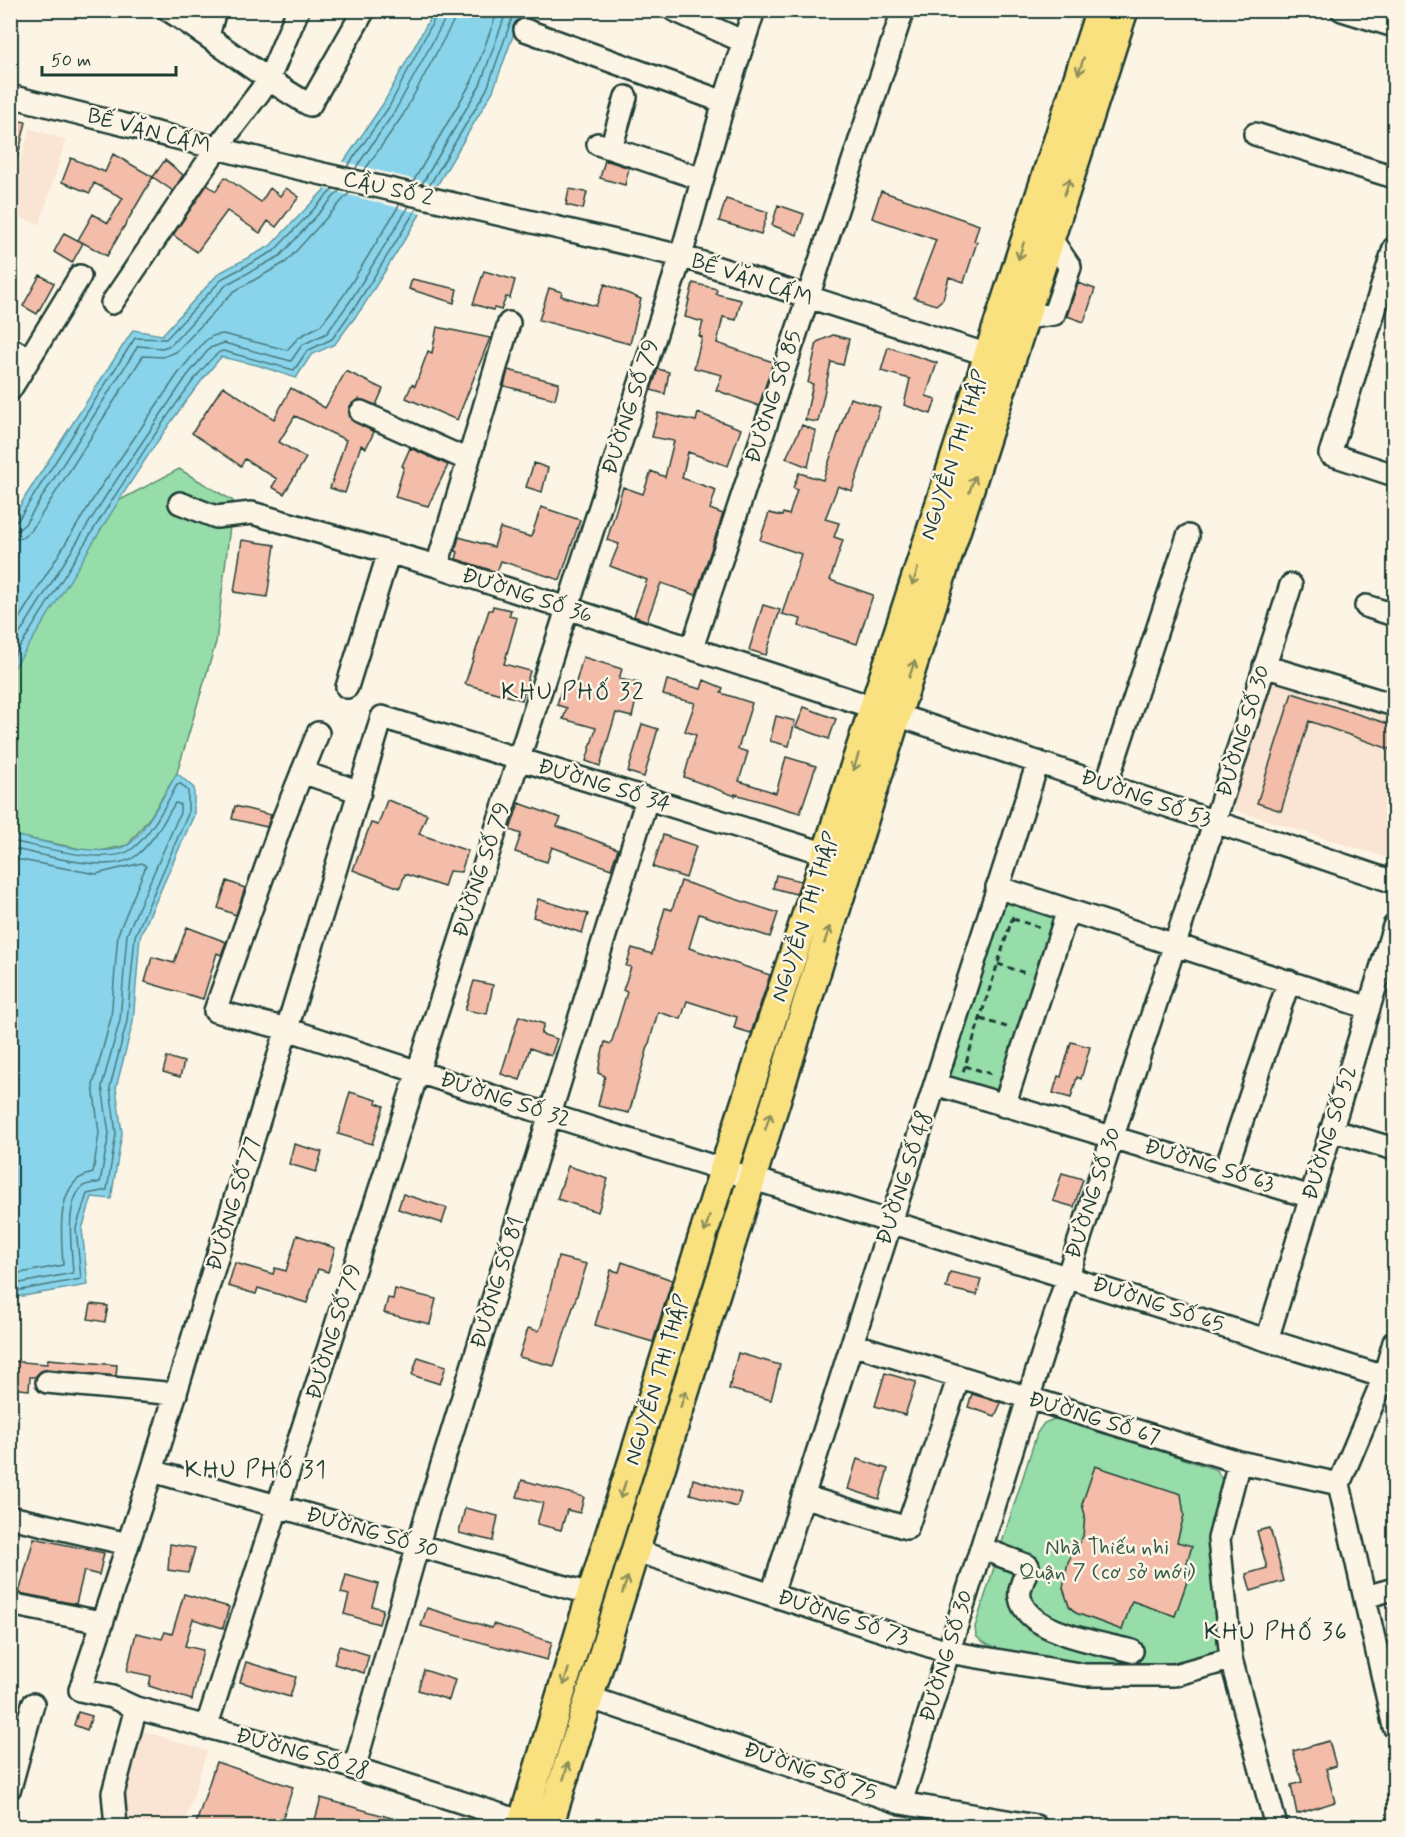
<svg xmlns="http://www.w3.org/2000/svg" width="1405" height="1837" font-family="Mynerve,sans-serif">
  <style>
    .built { fill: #fae4d3 }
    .green { fill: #96ddaa; stroke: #5a8d6f; stroke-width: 1.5 }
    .water { fill: #89d4ea; stroke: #5f98a1; stroke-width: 1.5 }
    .pier { fill: #fcf5e5 }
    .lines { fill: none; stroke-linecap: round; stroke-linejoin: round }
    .shore { stroke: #49797d; stroke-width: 1.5 }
    .building { fill: #f4bda9; stroke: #1f3d34; stroke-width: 1.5 }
    .minor-casing { stroke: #1f3d34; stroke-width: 26 }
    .major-casing { stroke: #1f3d34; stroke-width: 32 }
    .path { stroke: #1f3d34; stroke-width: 3; stroke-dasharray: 6 4.5; stroke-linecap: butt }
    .minor { stroke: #fcf5e5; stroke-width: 21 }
    .major { stroke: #fae180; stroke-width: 27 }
    .oneway { stroke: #8c8f5a }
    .labels { text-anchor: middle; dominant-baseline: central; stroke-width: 5; stroke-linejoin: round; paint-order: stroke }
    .street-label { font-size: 22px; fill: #1f3d34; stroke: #fcf5e5 }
    .park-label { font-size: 22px; fill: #375d4c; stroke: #fcf5e5 }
    .neighbourhood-label { font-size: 24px; letter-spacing: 1.5px; fill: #1f3d34; stroke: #fcf5e5 }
  </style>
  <rect width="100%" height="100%" fill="#fcf5e5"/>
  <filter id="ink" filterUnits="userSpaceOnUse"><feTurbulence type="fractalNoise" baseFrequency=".0167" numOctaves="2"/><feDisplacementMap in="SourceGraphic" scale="12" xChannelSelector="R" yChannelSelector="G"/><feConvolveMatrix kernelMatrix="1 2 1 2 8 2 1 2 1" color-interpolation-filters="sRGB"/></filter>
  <g filter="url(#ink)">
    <path class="built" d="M30,128L66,140L40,224L11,215V193Z
      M1274,677L1394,716V860L1232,809Z
      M137,1729L207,1751L184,1826H123L120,1792Z"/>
    <path class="green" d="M179,469L233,501L216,642L177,773L151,816L128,845L96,852L11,835V672L118,501Z
      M1003,894L1059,910L999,1098L941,1080Z
      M1054,1419L1068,1420L1217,1470L1226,1488L1224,1642L1210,1659C1191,1662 1171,1668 1151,1669C1115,1672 999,1662 976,1636L975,1627L1037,1433L1044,1423Z"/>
    <path class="water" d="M434,11H522L493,91L413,226L362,308L335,344L311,355L296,378L257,365L221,357C139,454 82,568 11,672V522L25,497L133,330L162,335L219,273L270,246L326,188L383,104Z
      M177,773L194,788V815L140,937L133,1022L116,1088L122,1133L111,1199L92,1197L82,1229L88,1285L11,1298V835C41,840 101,860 128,845C142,837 168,789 177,773Z"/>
    <path class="pier" d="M340,161L440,186L423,214L321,188Z"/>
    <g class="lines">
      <path class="shore" d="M347,167L389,107L439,10
        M355,169L395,111L445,19L446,10
        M364,171L403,115L453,22L455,10
        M413,182L472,81L498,10
        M422,184L480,85L507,10
        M429,186L487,89L515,10
        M10,523L18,520L135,338L166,339L223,278L274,251L333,189
        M10,531L18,530L25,524L138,346L162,348L171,345L227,284L280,256L340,190
        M10,540L22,538L31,531L143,356L163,357L176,352L233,292L286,262L350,192
        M10,633L100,488L180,371L204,342L212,336L223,334L287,350L299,337L321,325L344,295L400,204
        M10,649L107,494L187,376L210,348L224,343L291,361L302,345L327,333L351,300L409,206
        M10,662C37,623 197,353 223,351L294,370L307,351L332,339L357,304L417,208
        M10,841C39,846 109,867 132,849C150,836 166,804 177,785L181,784L188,791V814L135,936L127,1021L110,1087L116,1134L107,1190L87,1194L76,1228L81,1279L10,1292
        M10,848C41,854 112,876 137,855C153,842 165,820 175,803L180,804V813L127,934L120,1020L102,1086L109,1134L100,1182C95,1184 88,1182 82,1187C64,1205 72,1250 73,1273L10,1285
        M10,858L96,874L142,863L146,866L118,934L111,1018L93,1085L99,1133L93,1173C87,1175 81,1176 76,1181C56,1201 62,1241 63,1265L10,1275"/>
    </g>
    <path class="building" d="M10,119L26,122L16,164H10Z
      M113,154L153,177L107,256L78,240L93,214L108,223L123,198L94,183L90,193L62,182L71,158L105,172Z
      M165,160L183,175L173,191L153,177Z
      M605,160L629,168L625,185L600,178Z
      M225,177L261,202L270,188L280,196L286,188L299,197L276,227L268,221L260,233L227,211L197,252L173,235L207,185L216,191Z
      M569,189L587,192L583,209L566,205Z
      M881,191L979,225L974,241L977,242L964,282L949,277L943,299L936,305L914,298L936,240L872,218Z
      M726,199L768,212L761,234L719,221Z
      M778,205L804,214L797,235L772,225Z
      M64,233L83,243L72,263L54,252Z
      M484,271L515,280L510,298L506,297L501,310L494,308L493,310L473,304Z
      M40,275L54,283L37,314L23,306Z
      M412,279L457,289L454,303L409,289Z
      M693,283L717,289L716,294L741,300L736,320L723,317L717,343L773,362L759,406L716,390L722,375L694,368L702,337L699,336L703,322L685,317Z
      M1078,283L1095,289L1084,322L1067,316Z
      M605,284L641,299L630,344L539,320L549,288L562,292L561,296L596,306Z
      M437,327L490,338L457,420L406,398L412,384L415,386L428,351L432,353Z
      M833,335L849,339L843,365L831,362L818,422L805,420L813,384L808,383L817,342Z
      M888,347L937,363L926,396L936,399L931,414L904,405L910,379L881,371Z
      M658,369L669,372L665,394L651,390Z
      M508,370L559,383L555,399L504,386Z
      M346,371L383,389L376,405L359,399L349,407L351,420L374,432L366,448L361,445L345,493L330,488L346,440L295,416L279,442L306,458L284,494L272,487L277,479L245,459L241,466L192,433L223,386L274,419L291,388L325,408Z
      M850,398L880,407L852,491L838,486L825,519L839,523L834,537L843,540L830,580L873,595L857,644L799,626L801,619L782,614L801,554L760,540L769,513L782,516L783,513L789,515L797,490L793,488L799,473L823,480Z
      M658,413L696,421L698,413L741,429L728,466L688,452L682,478L716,490L710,509L723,514L696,595L661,583L647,621L634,616L647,580L610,566L619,544L607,540L623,487L643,494L651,471L665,477L674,441L652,437Z
      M802,425L816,431L808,467L786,458Z
      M410,448L448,465L428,506L395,497L404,467L402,466Z
      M534,463L548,468L542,492L526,487Z
      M541,507L580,520L560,580L501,561L497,572L456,559L458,552L455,551L459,537L494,547L500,528L531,537Z
      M242,540L275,545L267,597L234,592Z
      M763,605L780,610L766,655L749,650Z
      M493,606L511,610L509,616L517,618L504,664L530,671L522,700L465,684L489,610H492Z
      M583,657L622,669L619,679L640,683L632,717L616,713L600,766L586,761L596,728L563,719L567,708L557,705L563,682L575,686Z
      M667,680L701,689L704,680L723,688L721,693L752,703L738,749L748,752L739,781L776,793L786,757L816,766L800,813L735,794V796L684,777L696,735L685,731L695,703L663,695Z
      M1292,693L1395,726V751L1309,721L1281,811L1257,803Z
      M804,707L836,719L829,739L796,727Z
      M776,716L795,721L789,746L770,741Z
      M642,724L658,729L644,777L628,772Z
      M387,800L427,814L419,834L468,851L461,872L449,871L444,887L405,874L400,888L353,870L371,823L378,825Z
      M519,803L561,818L557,826L618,849L611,869L552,847L547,862L515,852L521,834L510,830Z
      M235,806L271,815L267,827L232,819Z
      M663,835L696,846L686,878L653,867Z
      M776,875L801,881L796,894L773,888Z
      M227,881L245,888L236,915L218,908Z
      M681,881L778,913L770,937L699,914L689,948L770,975L751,1033L734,1028L737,1017L687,1001L681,1019L658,1012L629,1113L598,1106L605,1076L598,1073L601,1057L605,1042L611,1044L627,992L623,990L631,967L626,966L632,948L652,954L665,908L672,910Z
      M538,899L588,914L582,933L533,917Z
      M187,927L226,942L221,955L217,953L203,999L145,982L152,957L174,963Z
      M474,981L493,985L487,1014L465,1010Z
      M519,1016L544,1024L541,1034L557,1039L551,1056L530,1048L520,1080L501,1074Z
      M1071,1042L1090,1047L1081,1079L1077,1077L1071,1098L1053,1093L1058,1076L1061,1077Z
      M167,1057L184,1062L180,1077L163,1072Z
      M350,1092L377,1100L376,1103L384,1106L372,1144L338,1134Z
      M294,1144L322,1152L316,1172L289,1164Z
      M568,1166L608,1179L598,1212L557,1199Z
      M1062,1173L1083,1179L1074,1207L1053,1201Z
      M403,1194L447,1208L442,1223L398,1209Z
      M297,1235L335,1248L328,1272L318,1269L307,1303L258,1288L256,1294L228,1286L235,1263L273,1274L275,1268L286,1271Z
      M558,1257L587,1264L554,1366L519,1357L528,1328L538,1331L541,1327Z
      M622,1262L672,1280L653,1342L595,1325L611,1270L619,1272Z
      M950,1272L981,1279L977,1295L946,1288Z
      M395,1289L436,1299L430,1324L384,1313L388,1298L393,1299Z
      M91,1304L108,1306L105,1322L88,1319Z
      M738,1353L780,1365L771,1400L729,1389Z
      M418,1357L446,1366L440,1384L412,1375Z
      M48,1359L117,1365L116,1376L48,1369L41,1371L35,1377H30L29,1390L10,1388V1361L47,1364Z
      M885,1373L916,1382L905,1415L875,1406Z
      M972,1394L1001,1403L995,1416L968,1407Z
      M857,1459L888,1469L879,1499L848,1489Z
      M1095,1466L1181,1494L1184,1515L1177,1542L1192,1546L1185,1569L1191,1570L1175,1616L1132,1601L1122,1630L1076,1613L1069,1606L1063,1588L1068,1562L1083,1536L1085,1515L1082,1504Z
      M693,1479L741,1493L737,1507L690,1494Z
      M522,1480L584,1497L580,1513L567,1510L561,1530L537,1524L543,1503L517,1497Z
      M465,1508L498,1516L493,1541L459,1533Z
      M1270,1528L1284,1581L1251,1591L1246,1574L1267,1568L1257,1531Z
      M34,1538L104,1553L99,1575L84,1571L76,1604L19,1593Z
      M170,1544L195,1548L188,1573L168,1570Z
      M346,1575L378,1584L372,1606L383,1609L379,1624L344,1614L349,1595L341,1593Z
      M184,1594L229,1607L223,1628L193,1619L185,1646L203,1650L192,1700L149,1686L151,1676L127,1671L136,1633L162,1639L165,1632L172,1634Z
      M427,1608L492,1628L493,1624L552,1642L547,1660L421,1626Z
      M339,1646L369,1655L364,1673L334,1664Z
      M246,1662L296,1677L290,1697L240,1682Z
      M424,1670L455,1680L449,1700L418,1690Z
      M78,1712L92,1716L87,1730L74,1725Z
      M1329,1741L1336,1766L1326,1769L1335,1802L1297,1814L1291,1785L1302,1782L1293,1751Z
      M216,1762L293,1787L280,1827H195Z
      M321,1798L406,1822V1827H313Z"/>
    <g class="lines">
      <defs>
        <path id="minor" d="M168,10C217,41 260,77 310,105L364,10
          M674,10L744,42
          M1342,10L1394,26
          M525,30L724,102
          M208,36L215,10
          M10,96L288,166L681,256L1001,359
          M1255,134L1394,177
          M598,144L702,179
          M611,148L626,97
          M1394,248L1330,454L1394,475
          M112,303L217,148L268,81L298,10
          M1026,318L1054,314L1070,267L1051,239
          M10,348L28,359
          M10,390L80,276
          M361,412L468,460
          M180,503L216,517L252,513L437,566L897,715L1394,882
          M437,566L509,323
          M1366,606L1394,615
          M692,648L903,10
          M1264,666L1394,705
          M347,687L389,552
          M318,733L282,822L215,1011L287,1029L550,1115L1394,1380
          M302,772L360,792
          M1106,785L1188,536
          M997,887L1369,1008
          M935,1084L1311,1197
          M1004,1106L1068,910
          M1331,1130L1394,1149
          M1225,1171L1289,981
          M1267,1340L1394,926
          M1394,1342L1384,1377L1339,1484L1394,1727
          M852,1344L1239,1462L1339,1484
          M47,1382L176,1394
          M1239,1462L1219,1539L1231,1659L1276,1826
          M152,1471L591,1594
          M803,1496L907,1528L959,1377
          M10,1517L128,1544
          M981,1548L1028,1566C1026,1575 1018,1589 1020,1597C1025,1633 1102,1643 1132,1651
          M636,1551L948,1652L1085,1675H1174L1231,1659
          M772,1594L1038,762
          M1365,1597L1394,1589
          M10,1604L101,1622
          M588,1697L901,1803L1036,1826
          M206,1728L681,256L724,102L754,10
          M354,1769L425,1520L647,799
          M10,1788L33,1704
          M901,1803L1028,1399L1291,585
          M523,1822L323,1758L136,1708L112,1697L80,1690L152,1471L382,717L827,854
          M116,1826L113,1793L136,1708"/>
        <path id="major" d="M521,1826L591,1594L724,1168L1100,10
          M549,1826L897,715L1124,10"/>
      </defs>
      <use href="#minor" class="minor-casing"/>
      <use href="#major" class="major-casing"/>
      <path class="path" d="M1013,919L1042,928
        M998,964L1028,974
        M981,1019L1010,1028
        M965,1066L995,1075
        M963,1072L1014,913"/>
      <use href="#minor" class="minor"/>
      <use href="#major" class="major"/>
    </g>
    <defs><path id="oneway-shaft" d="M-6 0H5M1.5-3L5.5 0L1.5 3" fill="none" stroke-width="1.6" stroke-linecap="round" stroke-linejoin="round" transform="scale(1.5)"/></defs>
    <g class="oneway">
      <use href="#oneway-shaft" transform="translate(1081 66) rotate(108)"/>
      <use href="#oneway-shaft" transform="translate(1067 187) rotate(-72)"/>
      <use href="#oneway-shaft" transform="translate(1021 251) rotate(108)"/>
      <use href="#oneway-shaft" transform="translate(972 484) rotate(-72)"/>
      <use href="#oneway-shaft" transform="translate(915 577) rotate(108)"/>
      <use href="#oneway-shaft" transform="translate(912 669) rotate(-72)"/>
      <use href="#oneway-shaft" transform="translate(856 762) rotate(107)"/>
      <use href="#oneway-shaft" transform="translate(827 935) rotate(-72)"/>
      <use href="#oneway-shaft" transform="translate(768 1121) rotate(-72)"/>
      <use href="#oneway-shaft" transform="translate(707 1224) rotate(107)"/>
      <use href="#oneway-shaft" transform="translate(683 1399) rotate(-73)"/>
      <use href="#oneway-shaft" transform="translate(623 1490) rotate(107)"/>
      <use href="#oneway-shaft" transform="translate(625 1585) rotate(-72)"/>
      <use href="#oneway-shaft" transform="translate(566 1677) rotate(107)"/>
      <use href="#oneway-shaft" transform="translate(566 1771) rotate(-73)"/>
    </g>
  </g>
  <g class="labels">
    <g class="street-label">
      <text transform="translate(149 131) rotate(14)">BẾ VĂN CẤM</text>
      <text transform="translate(388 189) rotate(13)">CẦU SỐ 2</text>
      <text transform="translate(752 280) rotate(18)">BẾ VĂN CẤM</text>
      <text transform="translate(774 397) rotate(-72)">ĐƯỜNG SỐ 85</text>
      <text transform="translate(631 407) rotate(-72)">ĐƯỜNG SỐ 79</text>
      <text transform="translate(955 455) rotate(-72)">NGUYỄN THỊ THẬP</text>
      <text transform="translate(527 596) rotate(18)">ĐƯỜNG SỐ 36</text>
      <text transform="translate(1244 731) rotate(-73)">ĐƯỜNG SỐ 30</text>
      <text transform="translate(604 786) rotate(17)">ĐƯỜNG SỐ 34</text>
      <text transform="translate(1146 799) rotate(19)">ĐƯỜNG SỐ 53</text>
      <text transform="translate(482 870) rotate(-72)">ĐƯỜNG SỐ 79</text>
      <text transform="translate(806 917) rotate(-72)">NGUYỄN THỊ THẬP</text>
      <text transform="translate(505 1100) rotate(18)">ĐƯỜNG SỐ 32</text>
      <text transform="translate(1330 1133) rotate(-73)">ĐƯỜNG SỐ 52</text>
      <text transform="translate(1209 1166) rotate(17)">ĐƯỜNG SỐ 63</text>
      <text transform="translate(905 1178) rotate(-72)">ĐƯỜNG SỐ 48</text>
      <text transform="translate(1094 1193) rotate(-72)">ĐƯỜNG SỐ 30</text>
      <text transform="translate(234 1204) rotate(-73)">ĐƯỜNG SỐ 77</text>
      <text transform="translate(498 1283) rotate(-73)">ĐƯỜNG SỐ 81</text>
      <text transform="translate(1158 1305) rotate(18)">ĐƯỜNG SỐ 65</text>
      <text transform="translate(334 1332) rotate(-73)">ĐƯỜNG SỐ 79</text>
      <text transform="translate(658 1380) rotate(-73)">NGUYỄN THỊ THẬP</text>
      <text transform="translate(1094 1419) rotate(17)">ĐƯỜNG SỐ 67</text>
      <text transform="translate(372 1533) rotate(16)">ĐƯỜNG SỐ 30</text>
      <text transform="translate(843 1618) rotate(18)">ĐƯỜNG SỐ 73</text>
      <text transform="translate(947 1656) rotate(-73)">ĐƯỜNG SỐ 30</text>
      <text transform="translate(302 1754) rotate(16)">ĐƯỜNG SỐ 28</text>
      <text transform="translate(810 1772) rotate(19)">ĐƯỜNG SỐ 75</text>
    </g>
    <g class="park-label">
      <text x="1107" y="1548">Nhà Thiếu nhi<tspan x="1107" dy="25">Quận 7 (cơ sở mới)</tspan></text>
    </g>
    <g class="neighbourhood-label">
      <text x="573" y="692">KHU PHỐ 32</text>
      <text x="256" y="1470">KHU PHỐ 31</text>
      <text x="1276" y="1632">KHU PHỐ 36</text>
    </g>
  </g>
  <rect width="1405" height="1837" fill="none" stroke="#fcf5e5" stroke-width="36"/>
  <rect x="18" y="18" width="1369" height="1801" fill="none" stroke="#1f3d34" stroke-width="2" filter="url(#ink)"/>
  <path d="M42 66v9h134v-9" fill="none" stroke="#1f3d34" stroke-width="3"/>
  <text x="51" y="66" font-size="18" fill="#1f3d34" stroke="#fcf5e5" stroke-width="4.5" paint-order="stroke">50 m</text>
</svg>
